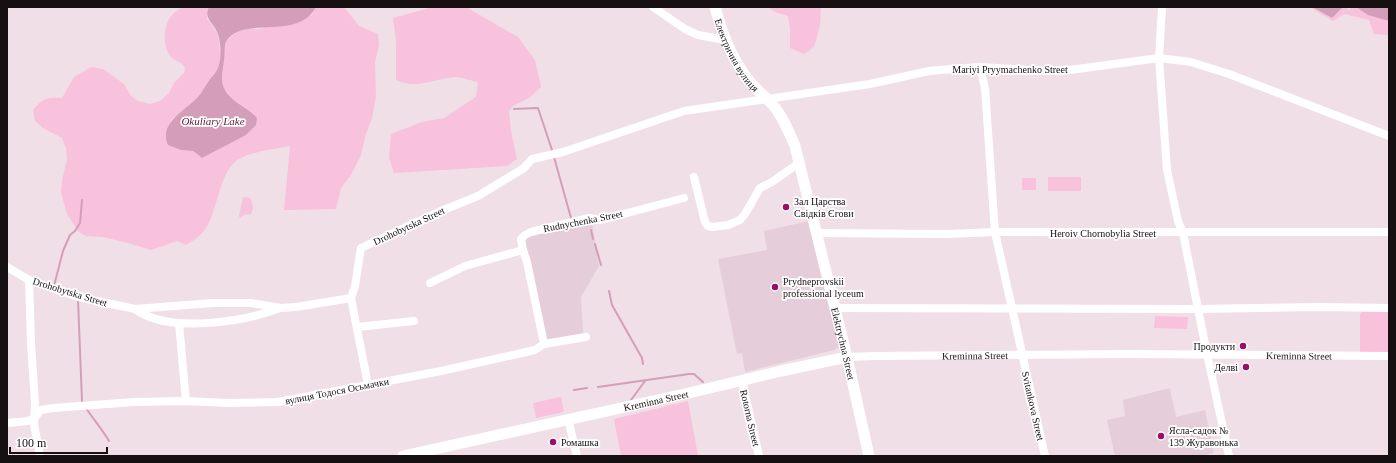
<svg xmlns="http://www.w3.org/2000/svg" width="1396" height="463" font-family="'Times New Roman',serif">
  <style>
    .built { fill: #e5ced9 }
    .green { fill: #f8c1dc }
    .water { fill: #d49eb9 }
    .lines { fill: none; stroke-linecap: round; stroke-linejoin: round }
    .stream { stroke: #d49eb9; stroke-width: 2 }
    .street { stroke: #fff; stroke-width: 8 }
    .secondary { stroke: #fff; stroke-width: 11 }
    .poi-dot { fill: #961067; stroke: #fff; stroke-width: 1.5 }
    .labels { text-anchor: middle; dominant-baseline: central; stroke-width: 3.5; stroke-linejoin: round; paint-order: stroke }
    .street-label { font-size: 10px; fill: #161013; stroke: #fff }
    .poi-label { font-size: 10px; fill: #161013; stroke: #fff; text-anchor: start }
    .water-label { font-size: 11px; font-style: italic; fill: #622247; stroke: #fff }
  </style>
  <rect width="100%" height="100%" fill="#f0dfe7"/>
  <path class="built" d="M809,221L840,346L834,350L745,372L742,353L737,354L718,259L767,250L764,231Z
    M592,222L599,266L581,297L583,333L546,340L524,237Z
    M1170,388L1176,417L1205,410L1214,453L1201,456H1115L1107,420L1125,416L1123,400Z"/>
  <path class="green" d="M183,7H209L207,11V19L218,34L221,60L217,70L208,81L199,97L171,120L168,145L181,150L193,151L200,157L202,158L246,135L257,118L254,114L232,99L223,87L221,74L226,42L236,32L247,29H258L312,15L316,7H344L359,26L378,34L379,45L375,62L376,96L372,118L365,137L361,155L351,175L341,188L336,209L284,210L290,146C274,149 247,152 235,162C218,176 217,217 203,232C199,237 192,241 186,245L177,241L151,250L128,243L103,237L86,236L79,232L67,214L61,192L62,181L67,159L66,148L62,138L43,128L35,121L33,110C43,98 47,97 62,98L74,77L91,67L103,69L124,84L131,96L138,101L150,104L160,101L169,93L174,83L184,73L185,68C182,61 175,62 171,57C162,46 163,25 172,15C175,12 179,9 183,7Z
    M433,7H466L518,37L535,60L541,87L529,98L513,106L509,111L511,131L517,159L507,166L394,173L389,158L391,134L422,122L444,118L476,97L478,82C471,81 463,77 456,77C436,78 416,90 396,80V41L393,18Z
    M768,7H821L820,26L814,47L804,54L790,48V29L788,16L775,12Z
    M1310,7H1312L1332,18L1343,7H1347L1348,11L1352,7H1356L1368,15L1389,21V35L1374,34L1369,20L1344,14L1333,21Z
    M1048,177H1081V191H1048Z
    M1022,178H1036V190H1022Z
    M243,197L250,198C253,203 254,209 251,214L244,215L240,218L239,216Z
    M1363,310H1389V353H1360V314Z
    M1155,316L1188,317L1187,329L1154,328Z
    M561,397L564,412L536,418L533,403Z
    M688,401L698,456H621L614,419Z"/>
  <path class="water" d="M209,7H316C298,42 241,14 226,42C224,47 225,55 224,60C223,69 220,79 224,88C231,103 247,106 257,118L256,125L246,135L202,158L193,151L181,150L168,145C158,123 186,110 198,97C202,93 204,87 208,82C210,78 215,74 217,70C222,61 221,43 218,34C214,23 203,19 209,7Z
    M1312,7H1343L1332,18Z
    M1356,7H1389V21L1368,15Z"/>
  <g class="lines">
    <path class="stream" d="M514,109L538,108L553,153
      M554,157L571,218
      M591,230L593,239
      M595,244L601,265
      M54,286L63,251L70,235L75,231L80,223L82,200
      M609,291L612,305L642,358L643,364
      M78,300L82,401
      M598,387L689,374H694L703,382
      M574,390L587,388
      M631,400L645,381
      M86,408C93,419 102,429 109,441"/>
    <g class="street">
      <path d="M653,7L685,29L698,35L725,40"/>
      <path d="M1162,7L1159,58L1167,170L1178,221L1183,233L1206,349L1229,456"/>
      <path d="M980,67L985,88L995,232L1045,456"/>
      <path d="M694,177L705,222L708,226L712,227L721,226L728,225L740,220L745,214L760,188L772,182L799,163"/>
      <path d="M816,233L948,234L995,232H1389"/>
      <path d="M7,267L29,280L78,297L135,309L213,303H251L281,308L296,307L351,298L355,286L361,248L436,213L478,196L524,168L532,159L563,152L684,111L870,84L929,71L964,68L980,67L1046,71L1070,70L1159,58L1191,62L1229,74L1389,136"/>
      <path d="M29,280L31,344L35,403L34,424L40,456"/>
      <path d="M430,283L465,266L523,250L521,239L525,235L531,232L589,218L601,220L684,198"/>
      <path d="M351,298L368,385"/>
      <path d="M835,308L1198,309L1320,307L1389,308"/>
      <path d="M135,309C168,334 244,322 280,308"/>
      <path d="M179,323L186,401"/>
      <path d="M357,327L414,321"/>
      <path d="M544,344L586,337"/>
      <path id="s1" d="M847,357L875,356L1126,354L1389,356"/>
      <path d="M742,381L759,456"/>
      <path d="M568,419L577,456"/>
      <path d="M7,423L28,421L34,418L41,410L53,408L134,402L184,401L229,403L278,402L441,371L535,350L544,344L527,262L523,250"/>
    </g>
    <g class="secondary">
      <path id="s2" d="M715,7C722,33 730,54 746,77C754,88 764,95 773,105C783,117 789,132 795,146L847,357L869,456"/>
      <path id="s3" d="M403,456L689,393L781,371L847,357"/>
    </g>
  </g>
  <g class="poi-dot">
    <circle cx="786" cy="207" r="4"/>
    <circle cx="775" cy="287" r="4"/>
    <circle cx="1243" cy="346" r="4"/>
    <circle cx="1246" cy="367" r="4"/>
    <circle cx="1161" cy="436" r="4"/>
    <circle cx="553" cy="442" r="4"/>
  </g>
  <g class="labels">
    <g class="street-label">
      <text stroke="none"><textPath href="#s2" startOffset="53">Електрична вулиця</textPath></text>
      <text x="1010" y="69">Mariyi Pryymachenko Street</text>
      <text transform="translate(583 221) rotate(-11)">Rudnychenka Street</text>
      <text transform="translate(409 226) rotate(-25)">Drohobytska Street</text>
      <text x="1103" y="233">Heroiv Chornobylia Street</text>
      <text transform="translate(70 292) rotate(17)">Drohobytska Street</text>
      <text stroke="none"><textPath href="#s2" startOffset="366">Elektrychna Street</textPath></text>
      <text stroke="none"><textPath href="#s1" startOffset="452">Kreminna Street</textPath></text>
      <text stroke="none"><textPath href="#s1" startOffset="128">Kreminna Street</textPath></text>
      <text transform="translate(337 391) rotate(-11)">вулиця Тодося Осьмачки</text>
      <text stroke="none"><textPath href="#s3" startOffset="259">Kreminna Street</textPath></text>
      <text transform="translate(1033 406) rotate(77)">Svitankova Street</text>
      <text transform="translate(750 418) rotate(77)">Rotorna Street</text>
    </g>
    <g class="poi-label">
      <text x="794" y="201">Зал Царства<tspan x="794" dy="12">Свідків Єгови</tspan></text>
      <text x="783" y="281">Prydneprovskii<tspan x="783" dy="12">professional lyceum</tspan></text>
      <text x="1235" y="346" text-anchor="end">Продукти</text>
      <text x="1238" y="367" text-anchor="end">Делві</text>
      <text x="1169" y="430">Ясла-садок №<tspan x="1169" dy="12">139 Журавонька</tspan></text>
      <text x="561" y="442">Ромашка</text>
    </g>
    <g class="water-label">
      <text x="213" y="121">Okuliary Lake</text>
    </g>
  </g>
  <rect width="1396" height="463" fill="none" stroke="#161013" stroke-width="16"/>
  <path d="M10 447v6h97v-6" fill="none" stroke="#161013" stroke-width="2"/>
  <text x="16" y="447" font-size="12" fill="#161013" stroke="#ffffff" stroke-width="3" paint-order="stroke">100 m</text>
</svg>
